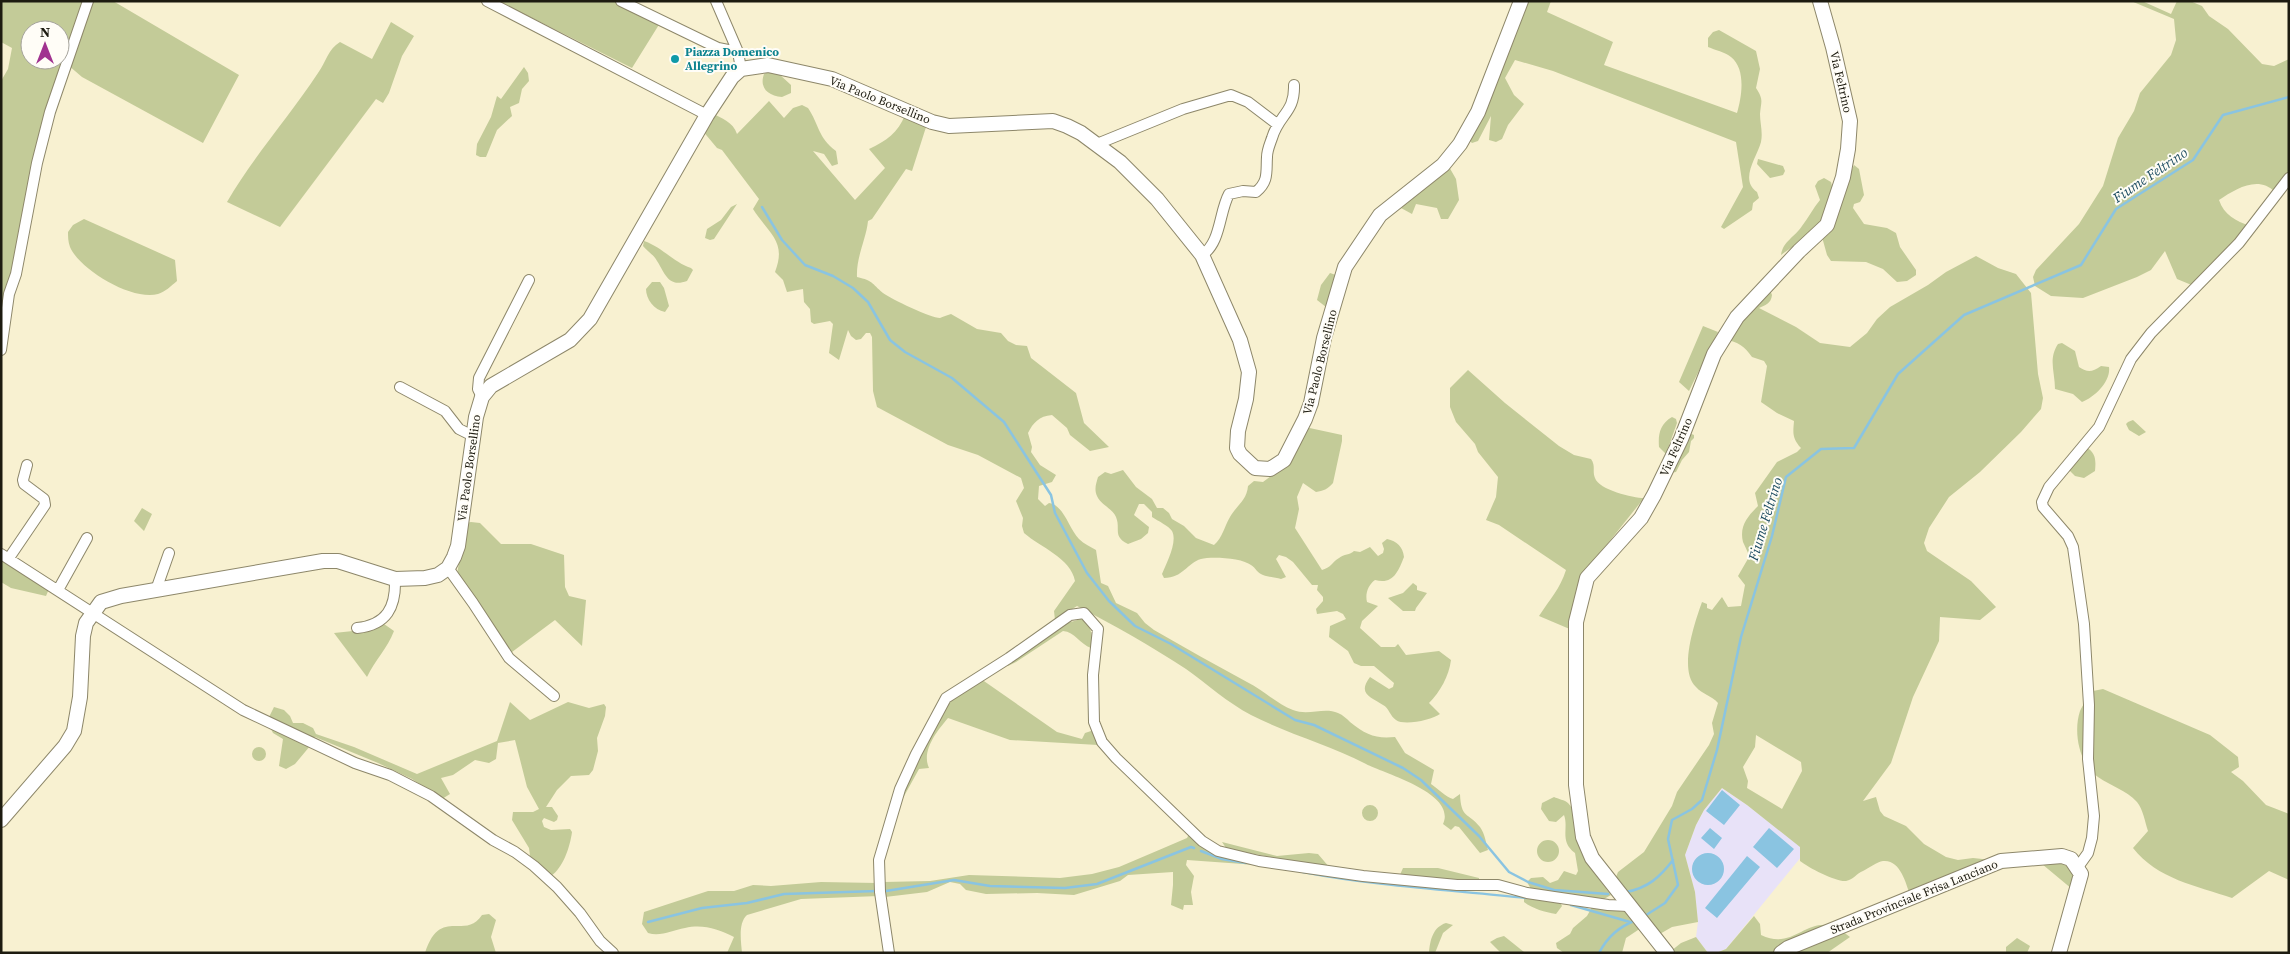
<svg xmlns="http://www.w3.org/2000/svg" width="2290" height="954" font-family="'Source Serif 4',serif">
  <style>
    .industrial { fill: #e8e2f8 }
    .green { fill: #c3cb98; fill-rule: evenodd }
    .water { fill: #8ac4e1 }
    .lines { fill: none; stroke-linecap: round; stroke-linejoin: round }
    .stream { stroke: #8ac4e1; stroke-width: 2.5 }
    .street-casing { stroke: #8d876a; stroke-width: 12 }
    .secondary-casing { stroke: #8d876a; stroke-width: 16 }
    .street { stroke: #fff; stroke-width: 10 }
    .secondary { stroke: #fff; stroke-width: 14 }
    .culture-dot { fill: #0f9aa8; stroke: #fffdf7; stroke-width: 2 }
    .labels { text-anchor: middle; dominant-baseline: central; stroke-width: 4; stroke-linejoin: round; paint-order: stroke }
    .culture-label { font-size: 12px; font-weight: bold; fill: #0d838f; stroke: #fffdf7; text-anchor: start }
    .street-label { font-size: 12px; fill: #1d1b10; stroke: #fffdf7 }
    .water-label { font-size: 14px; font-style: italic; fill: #1e4d62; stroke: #fffdf7 }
  </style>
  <rect width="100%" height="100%" fill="#f8f1d1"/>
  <path class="industrial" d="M1722,788L1747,805L1806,851L1726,949L1716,953H1708L1696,937L1698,922L1695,892L1685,855L1696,825L1704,810Z"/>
  <path class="green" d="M2,1H86L65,55L1,350V81L8,69L12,48L1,42ZM30,30H60V60H30Z
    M90,1H113L239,75L203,143L82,77L68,65Z
    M498,1H617L660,23L632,68Z
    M1526,1H1551L1547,12L1613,42L1604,65L1737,113C1742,96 1746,69 1731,57C1725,52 1715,50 1708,47V38L1713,32L1719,30L1756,51L1760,69L1756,88C1764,100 1761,101 1760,114C1760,123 1763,132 1761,142C1757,157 1739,180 1757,192L1759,198L1753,203L1752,210L1724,229L1721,227L1743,187L1736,142L1553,71L1515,60L1505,78L1514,95L1524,104L1508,125L1502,139L1496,142L1489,140L1491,116L1478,141L1472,143L1469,140Z
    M2131,1H2142L2171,14L2177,1H2190L2202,6L2209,16L2228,29L2262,64L2274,66L2289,59V176L2275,192C2258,175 2236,189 2219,200C2224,215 2236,221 2250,226L2194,286L2177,279L2165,251L2151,270L2137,277L2083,298L2051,296L2035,286L2033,277L2036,270L2079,224L2103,186L2118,138L2134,111L2140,93L2171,55L2176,40L2174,19Z
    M391,22L414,36L402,56L389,93L383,103L376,99L280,227L227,202C253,157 289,117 318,73C326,62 328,49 340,42L372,59Z
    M524,67L528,73L529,81L522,89L519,103L510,107L512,116L497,130L486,157H480L476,155L477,144L491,117L497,96L501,99Z
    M768,72L779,74L791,85V93L782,97C768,96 759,88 764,74Z
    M769,101L784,118L793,108L802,105L808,108C819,124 818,138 836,151L838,164L832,166L824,154L813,151L855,200L885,168L869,149C886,141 898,133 905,115L927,124L912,171L906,169L872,219L868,221C866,240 856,257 857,277C874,281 871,283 883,293C891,299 931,318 940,318C943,317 947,315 951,314L977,329L1001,333L1008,341L1016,345L1027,346L1031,358L1076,393L1084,423L1109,447L1090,451L1070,435L1067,428L1052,415C1039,416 1033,423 1028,433L1032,447L1031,452L1040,465L1056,475L1052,482L1039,486L1038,499L1045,506L1049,503C1064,505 1069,529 1079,539C1084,544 1091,547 1096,550L1101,583L1108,586L1116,603L1137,613L1145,623L1154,630C1185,648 1216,665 1247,682C1263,690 1277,704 1293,710C1308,716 1324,707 1338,713C1343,715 1347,719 1350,722C1366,735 1376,739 1395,737L1405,753L1434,770L1431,784C1437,788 1446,797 1453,799L1460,794C1461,819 1468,812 1480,827C1485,834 1486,843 1488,850L1480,853L1459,827L1455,826L1451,830L1443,824C1457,793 1385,774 1366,764C1329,745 1288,734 1251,715C1228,703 1207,684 1186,669C1151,646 1114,625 1077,606L1055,620L1054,611L1075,581C1071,558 1040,547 1024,533L1022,526L1023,518L1016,501L1024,488L1021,478L978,455L948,445L877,407L873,391L872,337L870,333H866L861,339L856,340L851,336L848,330L839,360L829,353L833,324L830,321L814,324L811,322L810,309L804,302L803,289L787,292L783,280L775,272C787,241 769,234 753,209L759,199L722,150L717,148L702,130L711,113C722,118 733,122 737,134Z
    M1758,159L1783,166L1785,171L1783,175L1770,178L1757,164Z
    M1448,165L1456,179L1459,200L1448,219H1441L1437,208L1416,204L1412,214L1401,208Z
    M1854,165L1859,169L1864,195L1860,202L1854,204L1853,208L1864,224L1887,228L1896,233L1900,247L1916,270V275L1907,281L1897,282L1883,269L1866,262L1831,261L1827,255L1822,237Z
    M1824,178L1831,182C1841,214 1803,240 1781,255C1783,241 1795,237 1802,226C1809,217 1813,208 1820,200L1815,186L1818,181Z
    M737,204L714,239L710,240L705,238L707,229L721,220L731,207Z
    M84,219L175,260L177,281C171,286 165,292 158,294C132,301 80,270 70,247C68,242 68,236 68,232L73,225Z
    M644,241C662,247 673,262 691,268L693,270L687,281C668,288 665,273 657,261C654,255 647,251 643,246Z
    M1976,256L1998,268L2016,274L2031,293L2038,374L2043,398L2041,409L2021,432L1980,472L1949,497L1929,528L1924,543L1927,551L1971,581L1996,607L1980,620L1940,617L1939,641L1913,697L1891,763L1863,801L1876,797L1880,811L1884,816L1906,826L1924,844L1946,857L1958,860L1973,858L1992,860L1910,895C1906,883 1900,859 1883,861C1877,862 1869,868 1863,871C1857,873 1853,880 1846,881C1836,882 1809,868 1800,861V847L1747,805L1722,788L1704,810L1696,825L1685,855L1695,892L1698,922L1672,927L1658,935L1614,882L1618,872L1644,852L1672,806L1677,792L1709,745L1714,734L1712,723L1718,703C1712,696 1702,694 1696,687C1678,670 1695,622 1702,602L1707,604V608L1712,610L1722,597L1728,607L1741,606L1745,585L1738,576L1749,557C1748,551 1745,547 1743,542C1739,526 1748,516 1758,506L1755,493L1777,462L1797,452L1801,448C1792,438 1793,433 1794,421L1777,413L1761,402L1767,366L1764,361L1752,357C1745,347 1738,341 1725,340L1770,290L1772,295C1771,304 1765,305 1759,308L1796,327L1820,343L1850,347L1867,333L1877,319L1890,307L1928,285L1946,272ZM1756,735L1801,762L1802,771L1782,809L1747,788L1748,781L1743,767L1755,747Z
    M1330,273L1339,276L1326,307L1317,300L1321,285Z
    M652,282H660L664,288L669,306L665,312C654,310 646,299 646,289Z
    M1703,326L1718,332L1689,391L1679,382Z
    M2062,343L2075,351L2079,367C2088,373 2092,372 2101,366L2109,367C2111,381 2095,397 2082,402L2073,394L2055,389C2055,372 2048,359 2058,344Z
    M1468,370L1505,403L1559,446L1574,455L1591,459C1596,466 1592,471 1595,478C1599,490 1633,498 1644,498L1589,567L1572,630L1539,616C1550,599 1560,589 1566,570L1499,525L1486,520L1496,497L1498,477L1478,452L1475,444L1456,422L1450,407V388Z
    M1672,417L1676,419L1677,423L1666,454L1659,447C1658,434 1660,424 1672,417Z
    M2133,420L2146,432L2139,436L2129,430L2126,424L2128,422Z
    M1305,427L1342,435V441L1333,483C1328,489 1323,491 1316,492L1303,483L1297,497L1299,509L1295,528L1322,570C1332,567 1331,563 1339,558C1344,554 1350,555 1354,551L1360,552L1370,547L1378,556L1383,553L1384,549L1382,543L1387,539C1397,541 1403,547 1404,557C1398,572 1393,585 1375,580C1368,585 1365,594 1367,602L1378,606L1362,621L1360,628L1381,647H1395L1398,644L1406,655L1439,651L1451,660C1449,676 1440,692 1429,703L1440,714C1432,720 1404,726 1396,720C1390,716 1389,708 1383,705C1371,697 1357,694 1370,677L1389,689L1393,687L1394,683L1374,666H1361L1354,663L1348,651L1329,637L1330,626L1346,619L1343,614L1337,611L1317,614L1316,609L1323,601V597L1317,590L1318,585H1312L1293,562L1286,557L1279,555L1276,559L1286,577L1281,579C1275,577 1268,577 1263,575C1257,573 1256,568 1251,565C1243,558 1211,556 1201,559C1187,563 1183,578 1164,578L1162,574C1166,564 1178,542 1172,531C1169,526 1158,521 1152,517V512L1144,504H1139L1134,515L1149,527L1148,533L1141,539L1128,544C1112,536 1121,529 1116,517C1112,508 1101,505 1097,496C1094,489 1096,484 1098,477L1105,472L1111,474L1123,470L1136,487L1152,499L1157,508H1163L1169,513L1172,519L1184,526L1196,538L1214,545C1223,537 1224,527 1230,517C1237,505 1247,500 1248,486L1254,481L1263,482L1279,470Z
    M1689,433L1694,435V438L1691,441L1689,452L1682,460L1676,472L1670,473Z
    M2086,447C2096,453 2096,460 2095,471L2084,478L2075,476L2067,468Z
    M142,508L152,514L144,531L134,521Z
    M471,522L480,523L501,544H531L564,555L565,587L569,596L586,600L582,646L555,620L512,652L508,651L457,574L466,523Z
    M1,560L49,589L46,596L11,588L1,582Z
    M1413,583L1417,586V590L1427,593L1416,608L1415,611H1403L1388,598L1403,593Z
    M1081,619C1092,624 1092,636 1093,647L1091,648C1080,644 1075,632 1063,631L1016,662L1008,666L1005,663L1064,624Z
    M384,624L394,631C387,649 375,660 367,677L334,633L372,629Z
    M981,679L1057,732L1082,739L1085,733L1094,730L1099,741L1098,745L1010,740L948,718C937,731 921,751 929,768L919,769L892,818L910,776L950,700Z
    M2103,689L2210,735L2238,757L2239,767L2231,772L2243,781L2266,805L2289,814V880L2269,871L2232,898C2197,886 2157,879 2133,848L2148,831C2145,822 2143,809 2137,802C2126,790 2111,786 2098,777C2079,764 2073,732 2080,711C2083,704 2089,697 2093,691Z
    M510,702L530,720L568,702L589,708L604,704L606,707L605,716L597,738L598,751L593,770L589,775L571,776L557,790L546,807H552L558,816L557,820L554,822L544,818L542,821L544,827L551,830L570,829L572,832C570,847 563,868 551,876L530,856L529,848L512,820L513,812H533L539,809L527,787L515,740L498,743L496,759L489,763L475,760L453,775L441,778L450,794L442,799L412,779L378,763L315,737L311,739L269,717L274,707L284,710L290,716L293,723H303L313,728L316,734L354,747L417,774L497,741Z
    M271,729L310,746L295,764L286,769L279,766L283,739L273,733Z
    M252 754a7 7 0 1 1 14 0a7 7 0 1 1-14 0Z
    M1554,797C1558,799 1565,800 1568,803C1576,810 1574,825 1577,833C1585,857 1596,876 1611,895L1604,899L1531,889L1527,882L1531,878L1543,877L1550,883L1558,880L1564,871L1576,875L1578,871L1575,853C1559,841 1569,828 1564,815L1556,822L1549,821L1541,809L1542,803Z
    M1362 813a8 8 0 1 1 16 0a8 8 0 1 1-16 0Z
    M1190,832L1257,865L1187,860L1186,865L1194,876L1191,892L1193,905H1184L1183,910L1171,905L1173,885V872L1128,875L1120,881L1074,895L1037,893L986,894L966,890L960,884L950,882L927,892L885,897L884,882L930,881L969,875L1060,878L1092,874L1119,867L1159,850L1187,838Z
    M1537 851a11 11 0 1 1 22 0a11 11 0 1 1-22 0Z
    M1222,842L1277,856L1309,853L1318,854L1330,868L1232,850L1226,848Z
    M2060,862L2067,864L2074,873L2072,889L2042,864Z
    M1403,868H1438L1479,878V881L1474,883L1399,877Z
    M821,882L877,883L879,896L801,899L747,915C738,923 741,941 742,953H727L734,937C718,929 703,924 685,928C672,930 661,937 648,933L642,924L644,912L708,891H734L753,885L771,886Z
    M1524,895L1560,902L1562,906L1556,914C1545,912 1533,909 1524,902Z
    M1592,907L1626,912L1641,928L1626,938L1622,953H1564L1557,948L1556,943L1570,934L1573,928L1587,916Z
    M489,914L496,920L491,937L496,953H425C440,906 465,941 482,915Z
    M1754,916L1760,924L1761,935C1794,951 1805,916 1837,927L1778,953H1716L1726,949Z
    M1446,923L1453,925L1443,933L1435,953H1429C1430,940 1433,927 1446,923Z
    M1842,931L1850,937L1827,953H1790Z
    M1504,936L1524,952L1501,953L1490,942L1497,938Z
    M1696,937L1708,953H1673L1671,951L1681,943Z
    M2017,938L2030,946L2027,953H2006V947Z"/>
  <path class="water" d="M1722,790L1740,805L1724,825L1706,811Z
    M1710,828L1722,838L1714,849L1701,838Z
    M1769,828L1794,849L1777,868L1753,847Z
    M1692 869a16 16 0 1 1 32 0a16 16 0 1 1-32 0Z
    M1747,856L1760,867L1717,918L1705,908Z"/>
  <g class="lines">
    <path class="stream" d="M762,207L782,240L805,265L833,276L853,288L868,302L890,340L905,352L952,378L1004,422L1051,495L1055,513L1087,573L1109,601L1135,626L1171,644L1295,720L1314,725L1403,768L1421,780L1479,836L1509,872L1528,882L1554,890L1608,894
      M1201,851L1222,859L1246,863
      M1303,872C1376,886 1451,890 1526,898
      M886,891L954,880L990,886L1065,888L1097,884L1191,847L1194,848
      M1626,892C1648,888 1660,877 1673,860
      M1571,905L1630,922
      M1643,917L1665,903L1678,885L1668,839L1672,820L1692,809L1702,800L1717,750L1741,637L1772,536L1786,477L1821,449L1854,448L1898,374L1964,315L2081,265L2116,209L2193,160L2223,115L2289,97
      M648,922L702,908L747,903L784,894L877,891
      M1599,953C1608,936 1619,927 1636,920"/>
    <defs>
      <path id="street" d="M487,1L707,115
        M621,1L718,48L738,52
        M716,1L738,52L741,69
        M1097,144L1183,109L1231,95L1248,102L1277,124
        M1202,255C1221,243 1219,212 1229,194L1243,191L1256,192C1269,181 1266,172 1267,157C1267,150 1270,144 1272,138C1279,114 1295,113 1294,85
        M1,350L9,294L16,274L37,163L50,112L88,1
        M400,387L445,411L459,429L473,436
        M482,397L478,389L479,378L529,280
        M1,554L243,710L355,763L390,775L431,796L493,840L515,852L534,866L557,887L580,913L600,941L613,953
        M9,558L45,505L44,499L24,484L23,480L27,465
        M448,568L473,603L509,658L554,696
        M58,590L87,538
        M156,590L169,553
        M357,628C387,625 396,607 395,579
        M2078,867L2088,853L2092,838L2094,816L2088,759L2089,705L2084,624L2073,547L2068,536L2043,507L2042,502L2049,487L2099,427L2131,359L2151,333L2239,243L2289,178
        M889,953L880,892L879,860L900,789L916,754L946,698L1009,658L1070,615L1084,613L1098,629L1093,675L1094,722L1102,742L1116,758L1202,841L1218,851L1259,861L1363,876L1457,885H1498L1527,893L1608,905L1628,906"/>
      <path id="secondary" d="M1,820L65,746L74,731L80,697L83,636L86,623L101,602L121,596L323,561H338L395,579L425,578L438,575L448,568L454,557L458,546L476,417L482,397L491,386L570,340L590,319L707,115L732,77L741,69L768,65L832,79L932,122L949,126L1053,121L1067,126L1081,133L1120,162L1157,199L1202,255L1240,340L1249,372L1246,399L1238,431L1237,448L1240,454L1255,468L1270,469L1284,460L1305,419L1311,403L1324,338L1345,267L1380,215L1443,165L1460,144L1478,112L1521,1
        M1667,953L1592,858L1583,837L1576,785V622L1587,578L1641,518L1654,495L1681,439L1714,354L1737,317L1799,251L1827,225L1843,177L1848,149L1850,121L1833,47L1820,1
        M1781,953L1788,948L2001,861L2062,856L2071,859L2081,874L2059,953"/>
    </defs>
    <use href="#street" class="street-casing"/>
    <use href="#secondary" class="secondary-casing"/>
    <use href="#street" class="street"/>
    <use href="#secondary" class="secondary"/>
  </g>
  <circle class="culture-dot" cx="675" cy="59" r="5"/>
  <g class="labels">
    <g class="culture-label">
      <text x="685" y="52">Piazza Domenico<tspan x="685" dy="14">Allegrino</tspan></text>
    </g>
    <g class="street-label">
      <text transform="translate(1841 82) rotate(77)">Via Feltrino</text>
      <text transform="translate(880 100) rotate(22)">Via Paolo Borsellino</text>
      <text transform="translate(1320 362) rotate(-76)">Via Paolo Borsellino</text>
      <text transform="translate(1676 447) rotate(-66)">Via Feltrino</text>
      <text transform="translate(469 468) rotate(-82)">Via Paolo Borsellino</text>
      <text transform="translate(1914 897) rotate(-22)">Strada Provinciale Frisa Lanciano</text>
    </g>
    <g class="water-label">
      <text transform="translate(2150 175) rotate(-34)">Fiume Feltrino</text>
      <text transform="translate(1765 519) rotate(-73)">Fiume Feltrino</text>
    </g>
  </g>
  <rect width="2290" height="954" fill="none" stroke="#1d1b10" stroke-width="5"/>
  <g transform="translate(45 45)"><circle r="24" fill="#fffdf7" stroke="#a5a39b"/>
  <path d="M0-4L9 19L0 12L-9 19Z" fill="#a13290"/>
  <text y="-8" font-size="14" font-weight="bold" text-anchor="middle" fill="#1d1b10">N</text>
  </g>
</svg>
